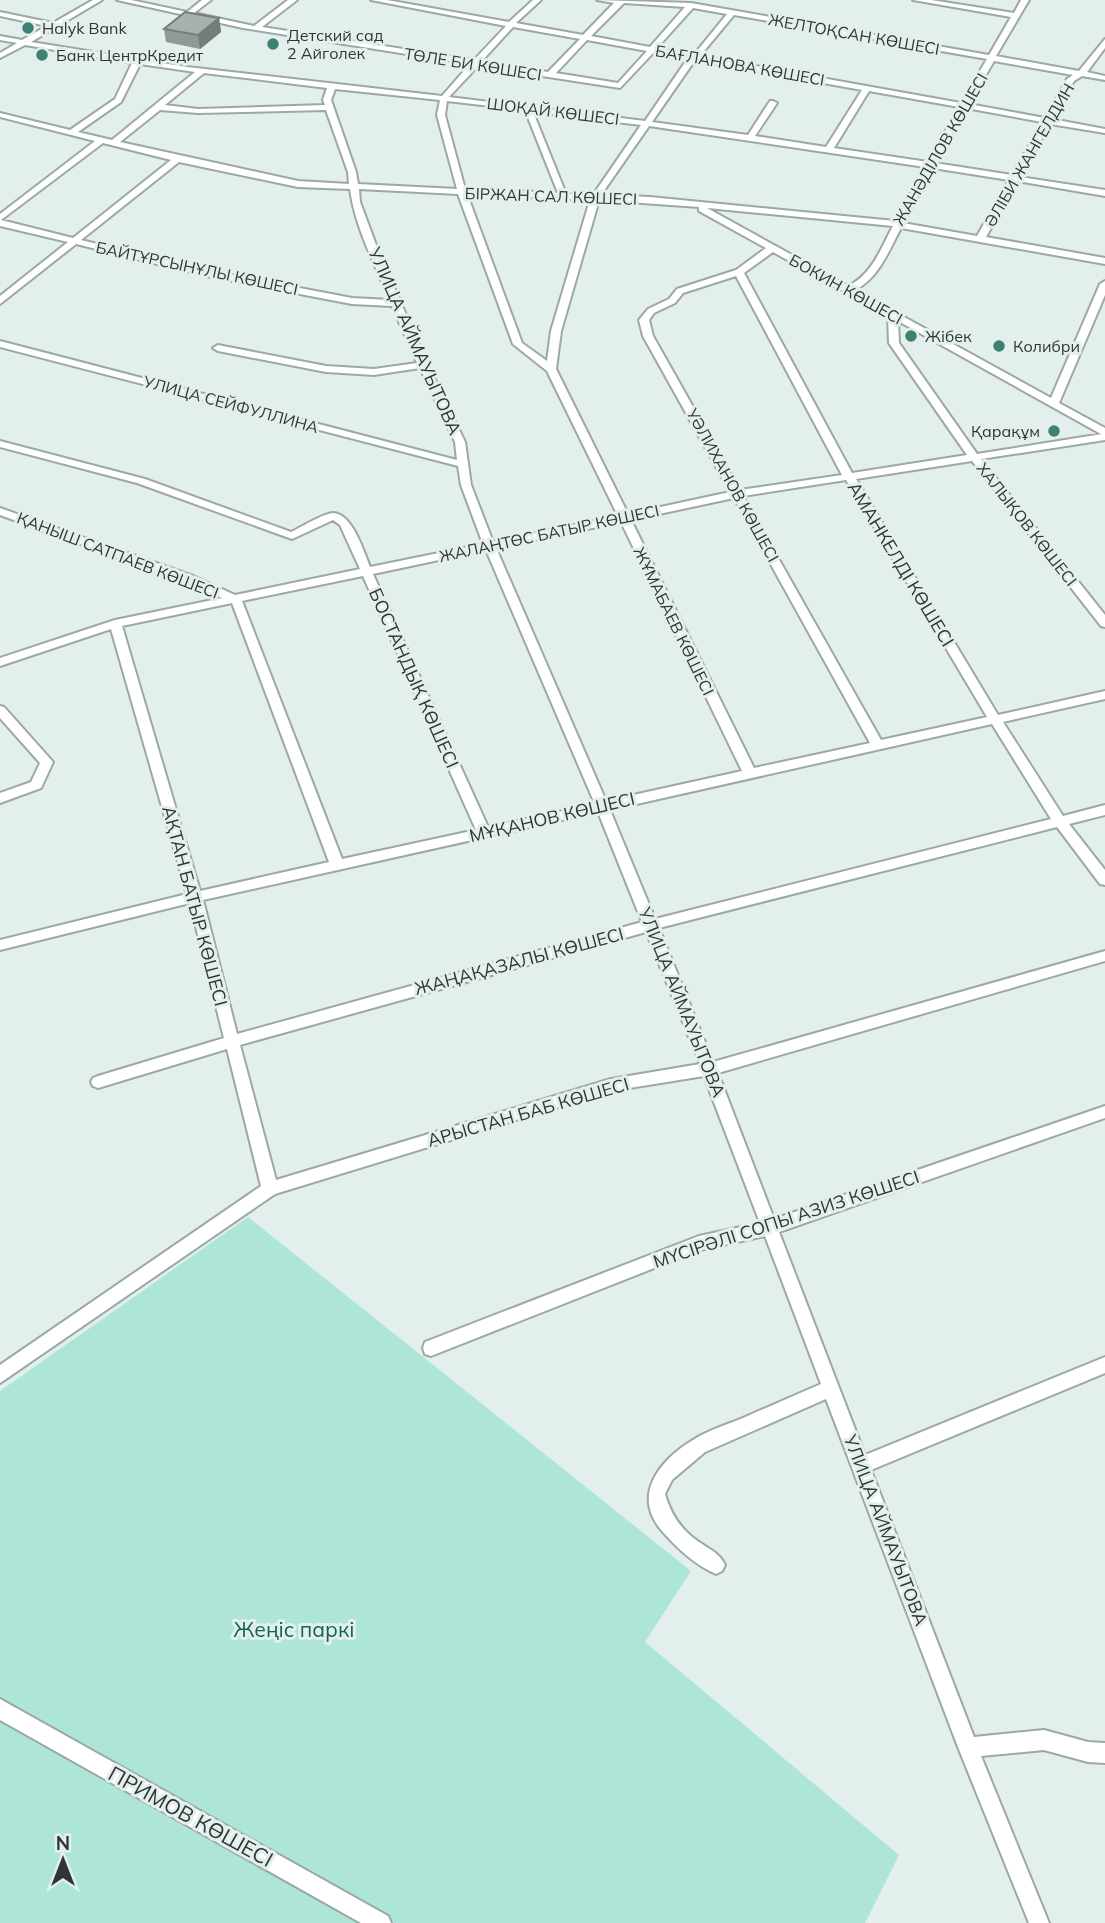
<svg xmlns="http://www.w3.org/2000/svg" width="1105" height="1923" font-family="Mulish,sans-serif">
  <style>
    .green { fill: #ade6d8 }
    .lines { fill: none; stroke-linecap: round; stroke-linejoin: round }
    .street-casing { stroke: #9ca8a5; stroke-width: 4 }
    .street { fill: #fff; fill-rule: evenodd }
    .wall { fill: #8f9996 }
    .shaded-wall { fill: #747d7a }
    .building { fill: #a6b2af; stroke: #747d7a; stroke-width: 2 }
    .poi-dot { fill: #3e8174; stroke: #e3efec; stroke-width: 2.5 }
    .labels { text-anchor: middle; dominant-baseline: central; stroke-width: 6; stroke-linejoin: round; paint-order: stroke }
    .far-poi-label { font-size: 16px; fill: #303534; stroke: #e3efec; text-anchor: start }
    .far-street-label { font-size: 16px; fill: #303534; stroke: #e3efec }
    .street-label { font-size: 18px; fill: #303534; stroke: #e3efec }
    .near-park-label { font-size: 21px; fill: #0f6557; stroke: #e3efec }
    .near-street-label { font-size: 21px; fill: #303534; stroke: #e3efec }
  </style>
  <rect width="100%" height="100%" fill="#e3efec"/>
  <path class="green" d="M248,1217L691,1571L645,1642L899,1855L865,1923H0V1391Z"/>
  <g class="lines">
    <defs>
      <path id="street" d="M93,0H102L31,42L187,67L442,96L470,64L243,28L117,0H131L187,12L202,0H211L194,13L254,26L288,0H297L262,27L474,60L506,26L371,0H387L509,22L533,0H541L516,23L583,35L614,3L597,0L691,3L989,55L1011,17L913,0H931L1014,13L1021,0H1029L996,56L1079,71L1105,39V48L1087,72L1105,76V80L1082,76L1074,81L1052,119L1105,129V133L1050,124L1020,177L1105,190V196L1017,181L986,237L1105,258V264L901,228C889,250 879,278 855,290L1051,398L1100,284L1105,281V295L1059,403L1105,428V440L981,459L1105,615V627L1101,626L972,461L856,479L998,715L1105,691V699L1003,722L1063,816L1105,805V815L1069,824L1105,870V885L1100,884L1057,827L659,928L713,1062L1105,951V961L718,1073L774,1219L1105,1106V1118L779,1232L865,1455L1105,1357V1373L871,1470L974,1737L1044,1730L1088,1742L1105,1743V1763L1088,1762L1044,1750L981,1756L1049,1923H1029L958,1747L826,1399L705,1452L672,1480L665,1494C670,1511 677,1524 691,1536C702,1546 719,1551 725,1565L722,1571L716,1574C695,1565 677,1548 662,1531C631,1495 660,1460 693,1440C710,1429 733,1423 752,1414C775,1404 798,1394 821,1384L765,1236L700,1250L431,1356L425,1354L423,1348L425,1342L699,1236L760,1223L704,1076L611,1091L275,1194L0,1383V1365L261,1186L227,1049L98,1088L93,1086L91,1082L93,1078L98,1076L224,1038L190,903L0,950V940L187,894L111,629L0,666V658L115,620L222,598L185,582L0,515V508L193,576L235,595L360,569L340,525L333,520L292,539L137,483L0,447V441L145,479L291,532C300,528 324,513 333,513C352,513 364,552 370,567L483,544L461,485L458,466L0,347V341L457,460L455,442L420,368L374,375L326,372L218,351L213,348L218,345L326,366L374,369L417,363L392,306L352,304L206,276L76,244L0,304V296L68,242L0,226V214L95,141L0,117V113L70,130L115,99L132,63L25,45L0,58V53L17,43L0,40V36L22,40L47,26L0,16V12L53,23ZM624,3L685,7L650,47L591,36ZM693,8L727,14L697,51L692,55L657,48ZM734,15L987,59L961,103L700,56ZM513,27L580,39L548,72L481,62ZM587,40L647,51L618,83L556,73ZM654,52L688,58L645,121L449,97L478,66L620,88ZM695,60L862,90L826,147L755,136L777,103L773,101H770L748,135L652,122ZM994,61L1073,75L1067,79L1045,118L969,104ZM140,64L195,72L112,140L78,132L121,102ZM204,73L327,88L323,100L325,105L198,109L165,105ZM335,89L440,100L437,115L457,189L358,184L356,172L331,100ZM869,91L959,107L928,162L834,148ZM447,101L525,110L558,193L465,189L445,115ZM966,108L1042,122L1012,175L935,163ZM160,110L198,113L326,110L348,172L349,184L298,181L120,142ZM533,112L641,125L593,195L566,194ZM649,126L925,167L895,221L650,197L601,195ZM103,143L171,160L73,238L1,220ZM179,162L298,187L350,189C355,227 375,265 390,300L352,298L206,270L81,240ZM933,168L1009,180L977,236L903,223ZM359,189L458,194L513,344L547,371L618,516L493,542L471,485L465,442L428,365L379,253L360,202ZM467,194L590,200L551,331L547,361L522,343ZM599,200L699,207V211L766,248L736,270L677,289L669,299L648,309L639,320L643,336L730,492L628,514L556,369L561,331ZM707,208L893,226C881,248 872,275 848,286ZM773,252L888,316L889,343L967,455L852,473L744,273ZM736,276L842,475L740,490L653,336L649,320L654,313L675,303L683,293ZM898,321L1101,434H1102L977,454L899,343ZM846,480L987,717L881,740L743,496ZM734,498L870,743L754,768L631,520ZM621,522L742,771L606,801L496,548ZM486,550L595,804L488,827L373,574ZM363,576L476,830L342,859L242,601ZM232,603L329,862L200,891L122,626ZM992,724L1051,819L655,919L610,810ZM598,812L642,922L237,1034L203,900ZM646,932L700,1064L611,1079L276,1180L240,1045Z
        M0,706L4,707L53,762L41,788L0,803V793L31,782L40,763L0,718Z
        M0,1699L388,1916L391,1923H361L0,1720Z"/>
    </defs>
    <use href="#street" class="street-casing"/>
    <use href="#street" class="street"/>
  </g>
  <path class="wall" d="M219,18L221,32L200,49L166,42L164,29Z"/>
  <path class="shaded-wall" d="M219,18L221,32L200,49L198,35Z"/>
  <path class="building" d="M185,12L219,18L198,35L164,29Z"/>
  <g class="poi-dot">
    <circle cx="28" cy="28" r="7"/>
    <circle cx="273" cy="44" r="7"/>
    <circle cx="42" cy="55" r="7"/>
    <circle cx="911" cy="336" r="7"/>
    <circle cx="999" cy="346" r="7"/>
    <circle cx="1054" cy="431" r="7"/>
  </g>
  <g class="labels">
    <g class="far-poi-label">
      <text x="42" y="28">Halyk Bank</text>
      <text x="287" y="35">Детский сад<tspan x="287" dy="18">2 Айголек</tspan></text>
      <text x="56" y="55">Банк ЦентрКредит</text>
      <text x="925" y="336">Жібек</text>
      <text x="1013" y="346">Колибри</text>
      <text x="1040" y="431" text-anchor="end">Қарақұм</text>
    </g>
    <g class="far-street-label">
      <text transform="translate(854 34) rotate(10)">ЖЕЛТОҚСАН КӨШЕСІ</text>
      <text transform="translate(473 64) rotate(9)">ТӨЛЕ БИ КӨШЕСІ</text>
      <text transform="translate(740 65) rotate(10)">БАҒЛАНОВА КӨШЕСІ</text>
      <text transform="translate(553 111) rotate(7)">ШОҚАЙ КӨШЕСІ</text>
      <text transform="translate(940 149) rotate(-60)">ЖАНӘДІЛОВ КӨШЕСІ</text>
      <text transform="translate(1029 155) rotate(-60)">ӘЛІБИ ЖАНГЕЛДИН</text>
      <text transform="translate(551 196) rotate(2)">БІРЖАН САЛ КӨШЕСІ</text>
      <text transform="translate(197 268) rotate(12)">БАЙТҰРСЫНҰЛЫ КӨШЕСІ</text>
      <text transform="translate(846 289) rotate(29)">БОКИН КӨШЕСІ</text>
      <text transform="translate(231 404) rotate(15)">УЛИЦА СЕЙФУЛЛИНА</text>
      <text transform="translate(733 485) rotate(61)">УӘЛИХАНОВ КӨШЕСІ</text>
      <text transform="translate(1027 524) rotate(52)">ХАЛЫҚОВ КӨШЕСІ</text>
      <text transform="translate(549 533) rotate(-12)">ЖАЛАҢТӨС БАТЫР КӨШЕСІ</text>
      <text transform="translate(118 555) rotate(21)">ҚАНЫШ САТПАЕВ КӨШЕСІ</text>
      <text transform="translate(674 621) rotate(64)">ЖҰМАБАЕВ КӨШЕСІ</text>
    </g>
    <g class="street-label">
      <text transform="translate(415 341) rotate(66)">УЛИЦА АЙМАУЫТОВА</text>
      <text transform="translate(901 564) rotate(59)">АМАНКЕЛДІ КӨШЕСІ</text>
      <text transform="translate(414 678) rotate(66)">БОСТАНДЫҚ КӨШЕСІ</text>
      <text transform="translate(552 817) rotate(-13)">МҰҚАНОВ КӨШЕСІ</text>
      <text transform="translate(195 906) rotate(75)">АҚТАН БАТЫР КӨШЕСІ</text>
      <text transform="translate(519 961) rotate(-15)">ЖАҢАҚАЗАЛЫ КӨШЕСІ</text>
      <text transform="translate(682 1002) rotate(68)">УЛИЦА АЙМАУЫТОВА</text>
      <text transform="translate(528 1112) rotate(-16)">АРЫСТАН БАБ КӨШЕСІ</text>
      <text transform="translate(786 1219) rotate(-18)">МҮСІРӘЛІ СОПЫ АЗИЗ КӨШЕСІ</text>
      <text transform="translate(886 1530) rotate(69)">УЛИЦА АЙМАУЫТОВА</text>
    </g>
    <g class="near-park-label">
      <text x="294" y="1629">Жеңіс паркі</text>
    </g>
    <g class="near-street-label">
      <text transform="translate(191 1816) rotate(29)">ПРИМОВ КӨШЕСІ</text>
    </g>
  </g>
  <g transform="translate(63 1860)" stroke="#e3efec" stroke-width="5" paint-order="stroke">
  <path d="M0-5L12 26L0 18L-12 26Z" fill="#303534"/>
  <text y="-10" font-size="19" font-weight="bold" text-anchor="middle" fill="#303534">N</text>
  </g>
</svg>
